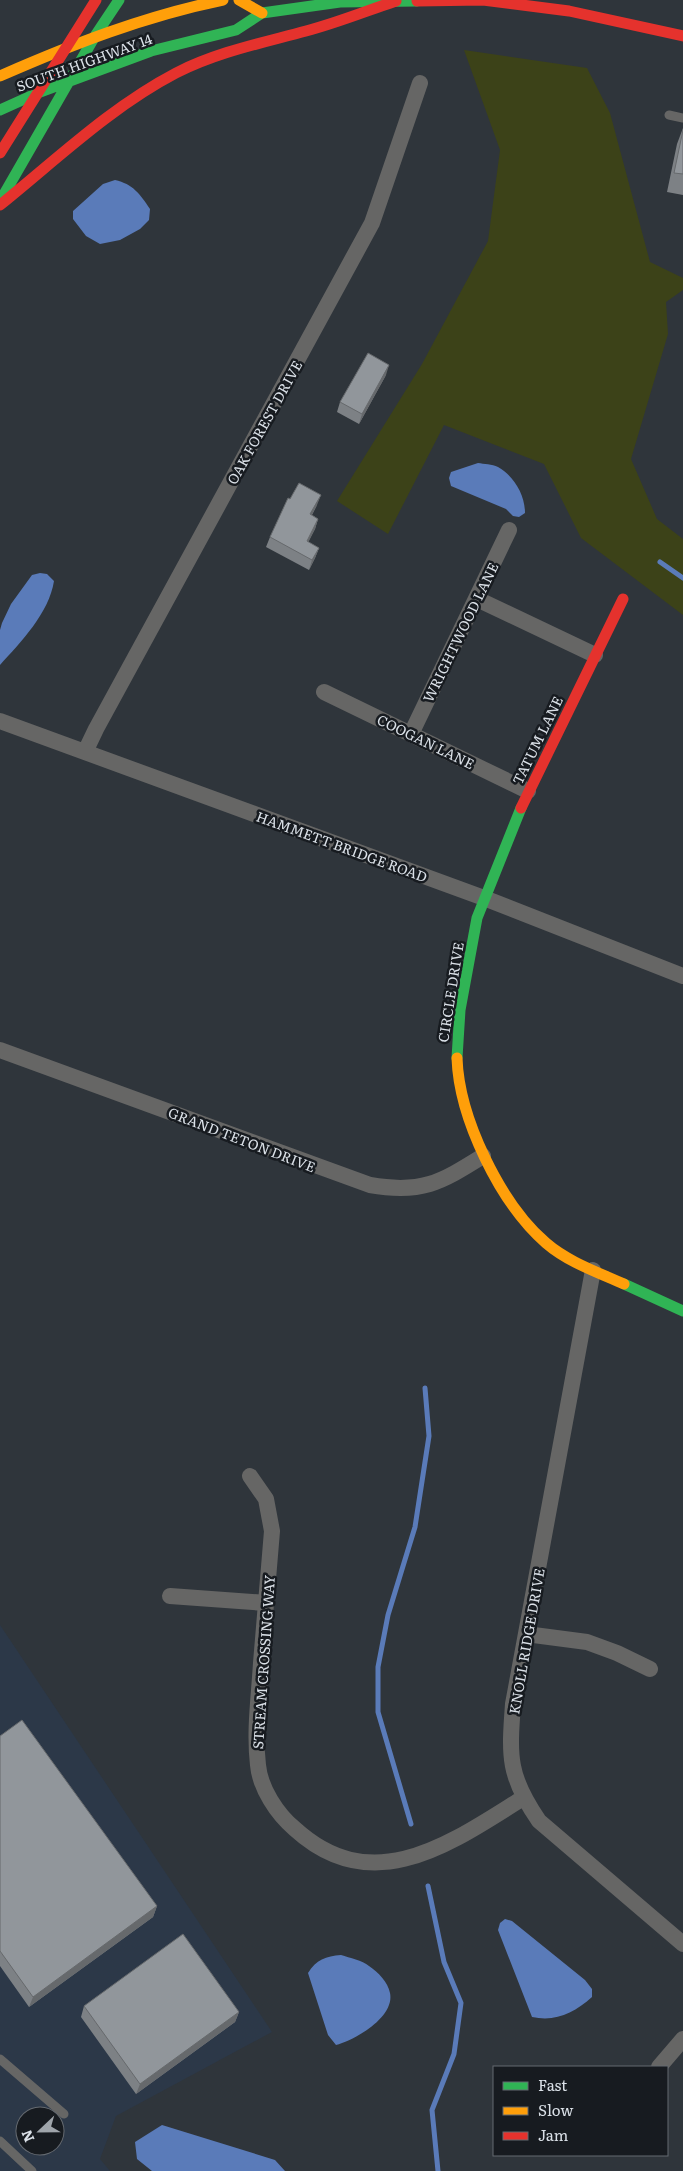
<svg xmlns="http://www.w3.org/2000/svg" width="683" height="2171" font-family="Literata,serif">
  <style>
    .built { fill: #2c3848; fill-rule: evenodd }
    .green { fill: #3c4218 }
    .water { fill: #5a7bb9 }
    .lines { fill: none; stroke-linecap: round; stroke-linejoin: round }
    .stream { stroke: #5a7bb9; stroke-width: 5 }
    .lane { stroke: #666665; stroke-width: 9 }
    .street { stroke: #666665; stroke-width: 16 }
    .fast { stroke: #30b455; stroke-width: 11 }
    .slow { stroke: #ff9f0a; stroke-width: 11 }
    .jam { stroke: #e5322d; stroke-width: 11 }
    .wall { fill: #7d8185 }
    .shaded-wall { fill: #66696c }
    .building { fill: #91969b; stroke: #66696c }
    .labels { text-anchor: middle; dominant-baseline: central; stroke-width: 5; stroke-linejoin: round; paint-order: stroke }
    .street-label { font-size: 14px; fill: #dbe1e8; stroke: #171b20 }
  </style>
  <rect width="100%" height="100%" fill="#2f353b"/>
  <path class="built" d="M0,1625L272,2032L116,2116L100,2159L110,2171H0ZM25,2116H55V2146H25Z"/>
  <path class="green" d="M464,50L587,68L610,113L650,262L683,278V290L666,302L668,334L631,459L657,519L683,539V615L581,538L544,464L444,425L388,534L337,501L422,364L488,241L500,150Z"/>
  <path class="water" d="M115,180C133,184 140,194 150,209L149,220L140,229L120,240L100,244L86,236L73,219V211L103,184Z
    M478,463C484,464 492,464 498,467C514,476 525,495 525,513L519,517L513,516L506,509L451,486L449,478L451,472Z
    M40,573L47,574L54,581C49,613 21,642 0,665V630L2,623L11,604L32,575Z
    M505,1919L512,1921L585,1980L592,1989V1997C574,2013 556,2022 532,2017L498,1930L500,1923Z
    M341,1955C350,1958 362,1960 369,1966C378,1972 388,1982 390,1993C395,2017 355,2040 336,2045L328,2035L308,1973C316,1960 326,1956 341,1955Z
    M162,2125L275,2160L285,2171H152L137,2159L135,2142Z"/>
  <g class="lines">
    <path class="stream" d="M660,562L683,578
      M411,1824L378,1712V1667L388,1615L415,1527L429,1436L425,1388
      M428,1886L444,1962L461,2003L454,2054L432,2110L438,2171"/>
    <path class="lane" d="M669,115L683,118
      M0,2059L64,2114
      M0,2141L32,2171"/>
    <path class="street" d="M477,599L595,655
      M324,692L528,791
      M0,721L484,898L683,976
      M411,734L509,530
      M85,752L96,729L372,223L420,83
      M0,1050L370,1185C421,1194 440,1183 483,1156
      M593,1270L513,1704C509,1757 508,1776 539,1821L683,1944
      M250,1476L266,1499L272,1531C268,1575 265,1619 261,1663C259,1697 254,1731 258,1765C260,1788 277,1814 295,1829C373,1900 451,1843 523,1798
      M170,1596L266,1603
      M526,1634L587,1642L617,1653L650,1669
      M659,2067L683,2039"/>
    <path class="fast" d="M0,110L40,92L151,51L236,30L262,13L340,2L417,1
      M3,196L95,36L119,0
      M457,1058L460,1010L477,918L521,808
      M624,1284L683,1311"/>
    <path class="slow" d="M208,0L211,2
      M239,0L262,13
      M0,76C73,44 145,16 223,0
      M457,1058C459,1118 500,1203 546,1243C568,1262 597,1272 624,1284"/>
    <path class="jam" d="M417,1L483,0L569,11L683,36
      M0,153L96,0
      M0,205C57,159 111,107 176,73C217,52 262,43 306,31C337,23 366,11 396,1
      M521,808L623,599"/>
  </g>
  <path class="wall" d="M683,128V195L667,192L677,144Z
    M386,375L359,424L337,412L340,402Z
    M317,505L312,515L318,519L315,529L308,542L319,548L315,558L309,570L266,547L270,537Z
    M0,1736L157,1906L153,1917L29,2007L0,1966Z
    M84,2006L239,2012L235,2022L136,2094L81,2017Z"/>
  <path class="shaded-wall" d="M389,365L386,375L359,424L362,414Z
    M321,495L317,505L307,524L310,514Z
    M318,519L315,529L304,551L307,541Z
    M319,548L315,558L309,570L312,560Z
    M157,1906L153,1917L29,2007L33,1997Z
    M239,2012L235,2022L136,2094L140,2084Z"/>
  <path class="building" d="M683,130V174L674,173Z
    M368,353L389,365L362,414L340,402Z
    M299,483L321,495L310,514L318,519L307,541L319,548L312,560L270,537L288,498L290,499Z
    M22,1720L157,1906L33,1997L0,1951V1736Z
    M183,1934L239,2012L140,2084L84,2006Z"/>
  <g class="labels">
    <g class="street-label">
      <text transform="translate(84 62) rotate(-20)">SOUTH HIGHWAY 14</text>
      <text transform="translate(264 422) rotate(-61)">OAK FOREST DRIVE</text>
      <text transform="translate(460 632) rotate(-64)">WRIGHTWOOD LANE</text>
      <text transform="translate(537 740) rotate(-64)">TATUM LANE</text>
      <text transform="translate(426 741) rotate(26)">COOGAN LANE</text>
      <text transform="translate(342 846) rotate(20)">HAMMETT BRIDGE ROAD</text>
      <text transform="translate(450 992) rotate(-81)">CIRCLE DRIVE</text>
      <text transform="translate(242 1139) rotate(21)">GRAND TETON DRIVE</text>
      <text transform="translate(526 1641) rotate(-80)">KNOLL RIDGE DRIVE</text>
      <text transform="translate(263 1662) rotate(-86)">STREAM CROSSING WAY</text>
    </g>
  </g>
  <rect x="493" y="2066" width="175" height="90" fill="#171b20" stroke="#656a70"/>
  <rect x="503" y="2082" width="25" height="8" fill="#30b455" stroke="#656a70"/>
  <text x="538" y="2091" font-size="15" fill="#dbe1e8">Fast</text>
  <rect x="503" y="2107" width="25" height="8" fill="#ff9f0a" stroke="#656a70"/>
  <text x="538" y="2116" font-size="15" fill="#dbe1e8">Slow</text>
  <rect x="503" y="2132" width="25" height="8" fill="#e5322d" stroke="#656a70"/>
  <text x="538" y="2141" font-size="15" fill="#dbe1e8">Jam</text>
  <g transform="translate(40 2131) rotate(248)"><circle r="24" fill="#171b20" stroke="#656a70"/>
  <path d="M0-4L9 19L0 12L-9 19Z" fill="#9fa5ab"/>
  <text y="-8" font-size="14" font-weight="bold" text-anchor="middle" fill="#dbe1e8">N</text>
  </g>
</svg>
